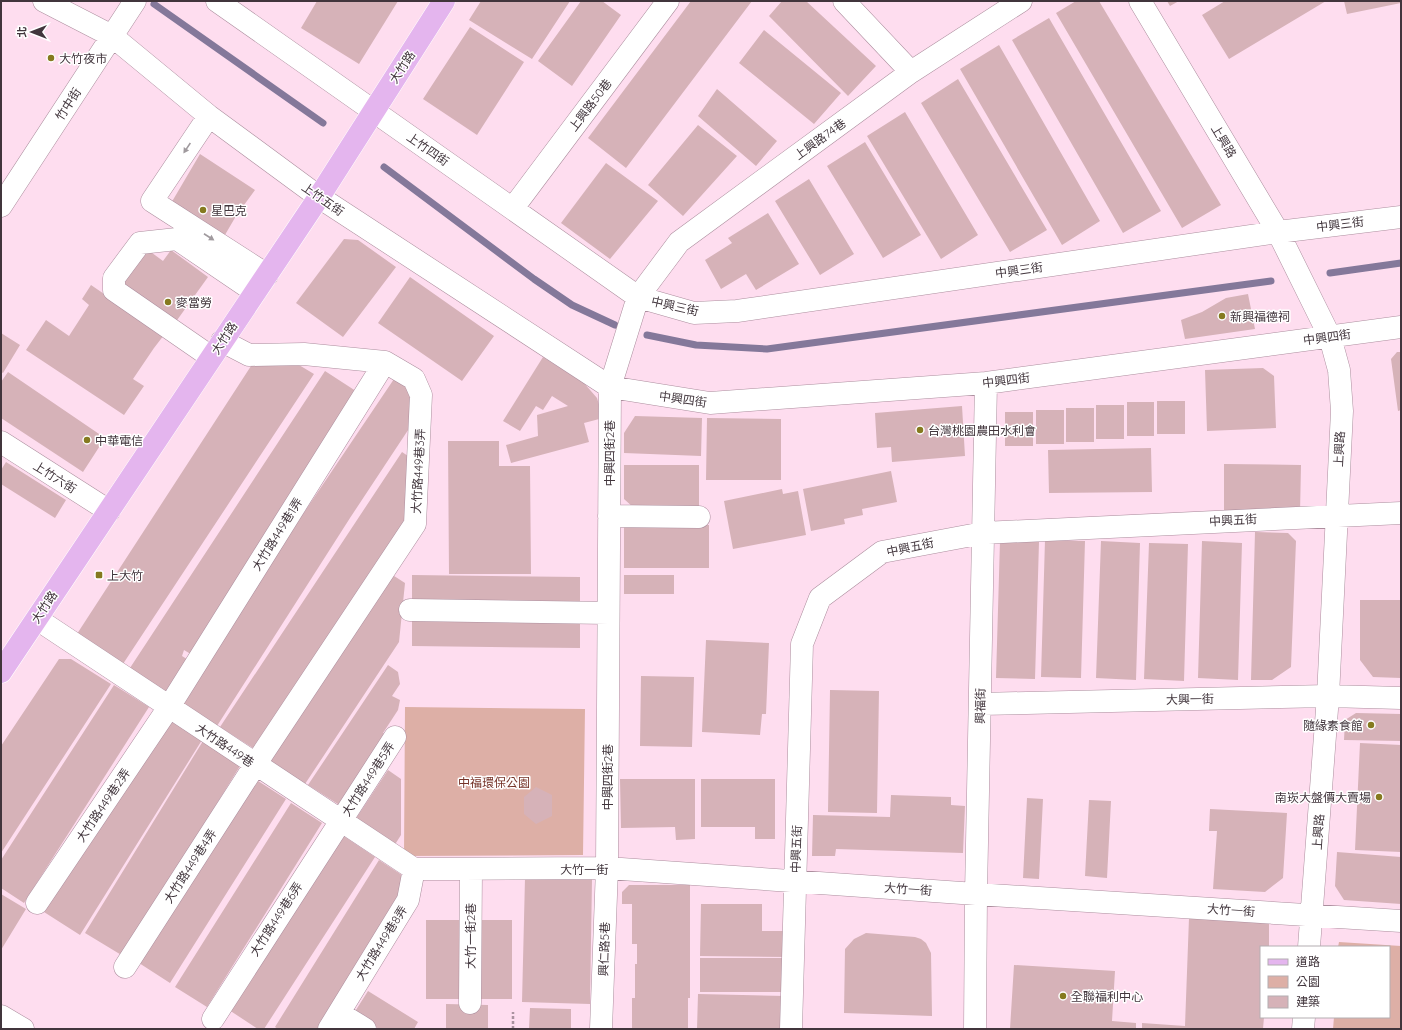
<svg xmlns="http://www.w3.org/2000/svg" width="1402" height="1030" font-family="Quicksand,'Noto Sans TC',sans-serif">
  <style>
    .green { fill: #ddafa6 }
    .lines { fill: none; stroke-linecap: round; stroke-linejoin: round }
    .stream { stroke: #84789a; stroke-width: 7 }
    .building { fill: #d6b2b8 }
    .minor-casing { stroke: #ac8e9e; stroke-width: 23 }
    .major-casing { stroke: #fff; stroke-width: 23 }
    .path { stroke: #aa929f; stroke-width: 2.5; stroke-dasharray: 3 2; stroke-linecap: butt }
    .minor { stroke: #fff; stroke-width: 22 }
    .major { stroke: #e4b5ee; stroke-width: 22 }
    .oneway { fill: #a09a9e }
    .poi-dot { fill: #857a1f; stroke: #fff; stroke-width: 1.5 }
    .labels { text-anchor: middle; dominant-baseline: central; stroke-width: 3; stroke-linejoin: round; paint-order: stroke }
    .poi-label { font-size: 12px; fill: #41353c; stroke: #fff; text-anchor: start }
    .street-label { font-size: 12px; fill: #41353c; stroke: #fff }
    .park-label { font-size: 12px; fill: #753328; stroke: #fff }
  </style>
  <rect width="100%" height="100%" fill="#feddef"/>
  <path class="green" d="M405,707L585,709L583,855L404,856Z
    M1339,942L1401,946V1029H1333L1334,1017H1389V947H1338Z"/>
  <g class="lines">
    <path class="stream" d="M154,4L323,123
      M384,167L534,279L572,305L615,325
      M1330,273L1401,263
      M647,335L696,345L767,349L1271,281"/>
  </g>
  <path class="building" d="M317,1H398L359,64L301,28Z
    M481,1H570L532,59L469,20Z
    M581,1H602L621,15L572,86L538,61Z
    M691,1H752L626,168L588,138Z
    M782,1H806L876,66L848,96L769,16Z
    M1076,1H1099L1221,205L1182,228L1056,13Z
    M1167,1H1179L1170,6Z
    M1225,1H1326L1229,59L1202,15Z
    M1344,1H1401V3L1347,14Z
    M1049,18L1161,211L1123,233L1012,40Z
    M470,27L524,62L477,135L423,99Z
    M764,30L841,93L814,124L739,63Z
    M999,45L1100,221L1062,245L960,69Z
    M958,79L1047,230L1010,252L921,103Z
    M717,89L777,141L756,166L698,116Z
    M905,112L978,235L941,259L867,136Z
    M698,125L737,156L683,216L648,185Z
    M865,142L921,235L883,258L827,166Z
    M200,154L255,190L236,216L222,240L170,205Z
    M606,163L658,201L610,259L561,223Z
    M809,179L854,254L820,275L775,201Z
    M768,213L799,264L756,290L746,274L721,289L705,260L732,243L728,238Z
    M344,239L358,240L396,267L343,337L296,303Z
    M144,247L163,261L171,250L208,277L175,323L119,282Z
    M410,277L494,336L462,381L378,323Z
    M91,285L164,335L154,348L133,379L144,386L124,415L26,350L46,320L69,336L89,305L82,299Z
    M1248,294L1255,329L1185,339L1181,320L1202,312L1226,298Z
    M1,333L20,345L3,373L1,372Z
    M1397,352H1401V410L1398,411L1391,359Z
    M543,357L584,383L597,398L603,418L584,423L589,442L511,463L506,445L538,436L537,415L568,406L552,396L543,410L536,406L520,431L503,421Z
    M299,365L314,374L121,667L75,637L251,366Z
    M1263,368L1274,376L1276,428L1207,431L1205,370Z
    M325,371L362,395L194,656L184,650L182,656L190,661L168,696L128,671Z
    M8,372L105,438L83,472L1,418V382Z
    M394,379L416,393L418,415L350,518L217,726L180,702L303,514Z
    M1157,401H1185V434H1157Z
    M1127,402H1154V436H1127Z
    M1096,405H1124V439H1096Z
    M962,406L965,456L892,462L891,447L877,448L875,413Z
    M1066,408H1094V442H1066Z
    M1036,410H1064V444H1036Z
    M1005,412H1033V446H1005Z
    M635,416L702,418L701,456L624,453V433Z
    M707,418L781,419V480H706Z
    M448,441H499V466H530L531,574H449Z
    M1151,448L1152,492L1049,493L1048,450Z
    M402,452L414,460L411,514L256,750L220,727Z
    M6,462L66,500L55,518L1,484V470Z
    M1224,464L1301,465L1300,513L1224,511Z
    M624,465H699V508H634L624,499Z
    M891,471L897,502L862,509L863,515L844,519L845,524L811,531L803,489Z
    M782,489L783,494L798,491L806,535L733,549L724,501Z
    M624,524L709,525V568H624Z
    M1255,532L1288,533L1296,541L1291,667L1272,680H1251Z
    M1045,540L1085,541L1081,678L1041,677Z
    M1000,541L1039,542L1035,679L996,678Z
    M1101,541L1140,543L1136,680L1096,678Z
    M1202,541L1242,543L1238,680L1198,678Z
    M1149,543L1188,544L1184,681L1144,679Z
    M391,574L405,583L399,642L305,784L267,760Z
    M412,575L580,577V603L412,602Z
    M624,575H674V594H624Z
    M1360,600H1401V678L1373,677L1360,660Z
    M412,621L580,622V648L412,646Z
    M706,640L769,643L766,714H762L760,735L702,732Z
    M59,659H71L111,684L1,853V746Z
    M388,665L398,672L400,684L392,696L400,700L398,710L383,733L387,735L341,806L308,785Z
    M641,676L694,677L692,747L640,746Z
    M114,685L149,707L24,903L1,888V860Z
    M830,690L879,691L877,813L828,812Z
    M1356,713L1401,714V741L1344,740L1345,720Z
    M171,720L202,740L80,935L44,912L66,875Z
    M203,741L240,766L123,956L85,933Z
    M1360,743L1401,745V852L1355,850Z
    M388,770L401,779V835L394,846L355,820Z
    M255,779L286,799L170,983L139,963Z
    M620,779H695V839L676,840L675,827L621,828Z
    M701,779H775V839H755V827H701Z
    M536,787L552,795V816L536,824L524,814V797Z
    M891,795L951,797V805L965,806L963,853L836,849L835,856H812L813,815L890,817Z
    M1027,798L1043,799L1039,879L1023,878Z
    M1089,800L1111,801L1107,878L1085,876Z
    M291,803L322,823L207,1007L175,987Z
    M1210,809L1287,813L1283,878L1265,892L1213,889L1217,831H1209Z
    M342,835L375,857L264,1029H258L229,1010Z
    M1337,852L1401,857V904L1344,900L1335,886Z
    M379,860L411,881L317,1029H278L275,1027Z
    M525,878L592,879L590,1004L522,1002Z
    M629,885H690V998H688V1029H632V998H635V964H637V944H632V904H622V892Z
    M1,894L26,909L1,950Z
    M701,904H762V931H788L787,957L700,956Z
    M1189,918L1269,920V947H1261V1017H1264L1263,1029H1142V1023L1185,1026Z
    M426,920H459V999H426Z
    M479,920H512V999H479Z
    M866,933L915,937L921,939L926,943L931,953L932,1016L844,1013L845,949L854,939Z
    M700,958H785V992H700Z
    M1014,965L1115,971L1112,1021L1136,1023V1029H1010Z
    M368,991L418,1022L414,1029H379L354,1013Z
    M698,994L785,996L784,1029H697Z
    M446,1004L488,1005V1029H446Z
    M530,1008L571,1009V1029H529Z"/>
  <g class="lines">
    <defs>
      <path id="minor" d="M44,1L112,36L209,116L319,197L610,387L710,403L986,383L1401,327
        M217,1L638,297L694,313L737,311L1278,232L1401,217
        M844,1L911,72
        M1140,1L1278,232L1330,337L1339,370L1342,411L1328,696L1309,947
        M209,116L152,201L267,275
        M1,206L135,1
        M513,208L668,1
        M211,357L114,290V278L140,243L177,239L255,292
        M1,442L109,511
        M609,516L699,517
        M410,610L608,613
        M37,619L414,869
        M980,704L1328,696L1401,698
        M414,869L607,868L976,894L1401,921
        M37,903L169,707L385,362
        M125,967L255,765L415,524L421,395L414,379L385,362L304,354L249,355L222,341
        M470,1003L471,869
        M339,1013L365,1029
        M1,1016L23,1029
        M213,1019L395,737
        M329,1029L408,900L414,869
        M601,1029L607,868L610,387L638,297L679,242L911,72L1021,1
        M791,1029L802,644L820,598L882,552L983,533L1401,513
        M975,1029L976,894L986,383
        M1303,1029L1304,1017"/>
      <path id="major" d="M1,672L319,197L444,1"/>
    </defs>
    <use href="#minor" class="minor-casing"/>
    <use href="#major" class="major-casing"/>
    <path class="path" d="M513,1029V1012"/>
    <use href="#minor" class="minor"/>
    <use href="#major" class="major"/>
  </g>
  <defs><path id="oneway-solid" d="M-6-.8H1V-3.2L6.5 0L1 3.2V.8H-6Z"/></defs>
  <g class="oneway">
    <use href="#oneway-solid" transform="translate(187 148) rotate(124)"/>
    <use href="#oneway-solid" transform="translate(209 237) rotate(33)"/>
  </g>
  <g class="poi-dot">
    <circle cx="51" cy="58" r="4"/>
    <circle cx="203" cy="210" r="4"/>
    <circle cx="168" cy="302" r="4"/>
    <circle cx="1222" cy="316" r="4"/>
    <circle cx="920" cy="430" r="4"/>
    <circle cx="87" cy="440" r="4"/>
    <rect x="95" y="571" width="8" height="8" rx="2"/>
    <circle cx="1371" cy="725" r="4"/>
    <circle cx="1379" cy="797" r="4"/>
    <circle cx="1063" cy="996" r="4"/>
  </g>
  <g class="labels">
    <g class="poi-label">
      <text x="59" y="58">大竹夜市</text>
      <text x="211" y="210">星巴克</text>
      <text x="176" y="302">麥當勞</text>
      <text x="1230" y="316">新興福德祠</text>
      <text x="928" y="430">台灣桃園農田水利會</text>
      <text x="95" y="440">中華電信</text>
      <text x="107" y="575">上大竹</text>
      <text x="1363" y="725" text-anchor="end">隨緣素食館</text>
      <text x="1371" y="797" text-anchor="end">南崁大盤價大賣場</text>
      <text x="1071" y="996">全聯福利中心</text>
    </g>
    <g class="street-label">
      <text transform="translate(402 67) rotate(-57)">大竹路</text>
      <text transform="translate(68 104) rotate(-57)">竹中街</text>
      <text transform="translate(590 105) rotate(-53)">上興路50巷</text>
      <text transform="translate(820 139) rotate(-36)">上興路74巷</text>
      <text transform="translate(1224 141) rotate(59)">上興路</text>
      <text transform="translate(428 149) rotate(35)">上竹四街</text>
      <text transform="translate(323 199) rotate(35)">上竹五街</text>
      <text transform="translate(1340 224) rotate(-7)">中興三街</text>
      <text transform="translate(1019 270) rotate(-8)">中興三街</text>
      <text transform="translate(675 306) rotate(13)">中興三街</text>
      <text transform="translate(1327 337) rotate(-8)">中興四街</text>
      <text transform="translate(224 338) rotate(-56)">大竹路</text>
      <text transform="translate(1006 380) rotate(-7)">中興四街</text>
      <text transform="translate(683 399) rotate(8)">中興四街</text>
      <text transform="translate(1339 449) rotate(-87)">上興路</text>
      <text transform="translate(609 453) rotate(-90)">中興四街2巷</text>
      <text transform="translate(418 471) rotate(-87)">大竹路449巷3弄</text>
      <text transform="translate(55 477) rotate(32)">上竹六街</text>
      <text transform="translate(1233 520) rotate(-3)">中興五街</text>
      <text transform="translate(277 534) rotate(-58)">大竹路449巷1弄</text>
      <text transform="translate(910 547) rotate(-12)">中興五街</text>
      <text transform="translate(44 607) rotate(-56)">大竹路</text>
      <text transform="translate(1190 699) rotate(-1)">大興一街</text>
      <text transform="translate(980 706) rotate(-89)">興福街</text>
      <text transform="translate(225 745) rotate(34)">大竹路449巷</text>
      <text transform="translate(607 777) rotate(-90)">中興四街2巷</text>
      <text transform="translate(368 779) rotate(-57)">大竹路449巷5弄</text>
      <text transform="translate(103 805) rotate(-56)">大竹路449巷2弄</text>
      <text transform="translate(1318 832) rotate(-86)">上興路</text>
      <text transform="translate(796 849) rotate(-88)">中興五街</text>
      <text transform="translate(190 866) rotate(-57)">大竹路449巷4弄</text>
      <text x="584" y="869">大竹一街</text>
      <text transform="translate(908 889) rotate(4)">大竹一街</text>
      <text transform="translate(1231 910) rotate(4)">大竹一街</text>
      <text transform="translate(276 919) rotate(-57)">大竹路449巷6弄</text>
      <text transform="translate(470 936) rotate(-90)">大竹一街2巷</text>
      <text transform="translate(381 943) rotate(-58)">大竹路449巷8弄</text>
      <text transform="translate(604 949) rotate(-88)">興仁路5巷</text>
    </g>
    <g class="park-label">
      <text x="494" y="782">中福環保公園</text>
    </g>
  </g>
  <rect width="1402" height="1030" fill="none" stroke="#41353c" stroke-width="4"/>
  <rect x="1260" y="946" width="130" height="72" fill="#ffffff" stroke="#b3aeb1"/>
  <rect x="1268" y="959" width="20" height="6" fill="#e4b5ee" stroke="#b3aeb1"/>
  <text x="1296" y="966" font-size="12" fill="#41353c">道路</text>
  <rect x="1268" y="976" width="20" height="12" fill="#ddafa6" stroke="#b3aeb1"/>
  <text x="1296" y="986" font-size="12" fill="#41353c">公園</text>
  <rect x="1268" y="996" width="20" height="12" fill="#d6b2b8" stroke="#b3aeb1"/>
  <text x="1296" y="1006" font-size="12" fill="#41353c">建築</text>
  <g transform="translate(32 32) rotate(270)" stroke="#ffffff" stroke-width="3" paint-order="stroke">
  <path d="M0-3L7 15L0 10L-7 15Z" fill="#41353c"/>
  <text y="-6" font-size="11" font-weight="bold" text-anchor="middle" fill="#41353c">北</text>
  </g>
</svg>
